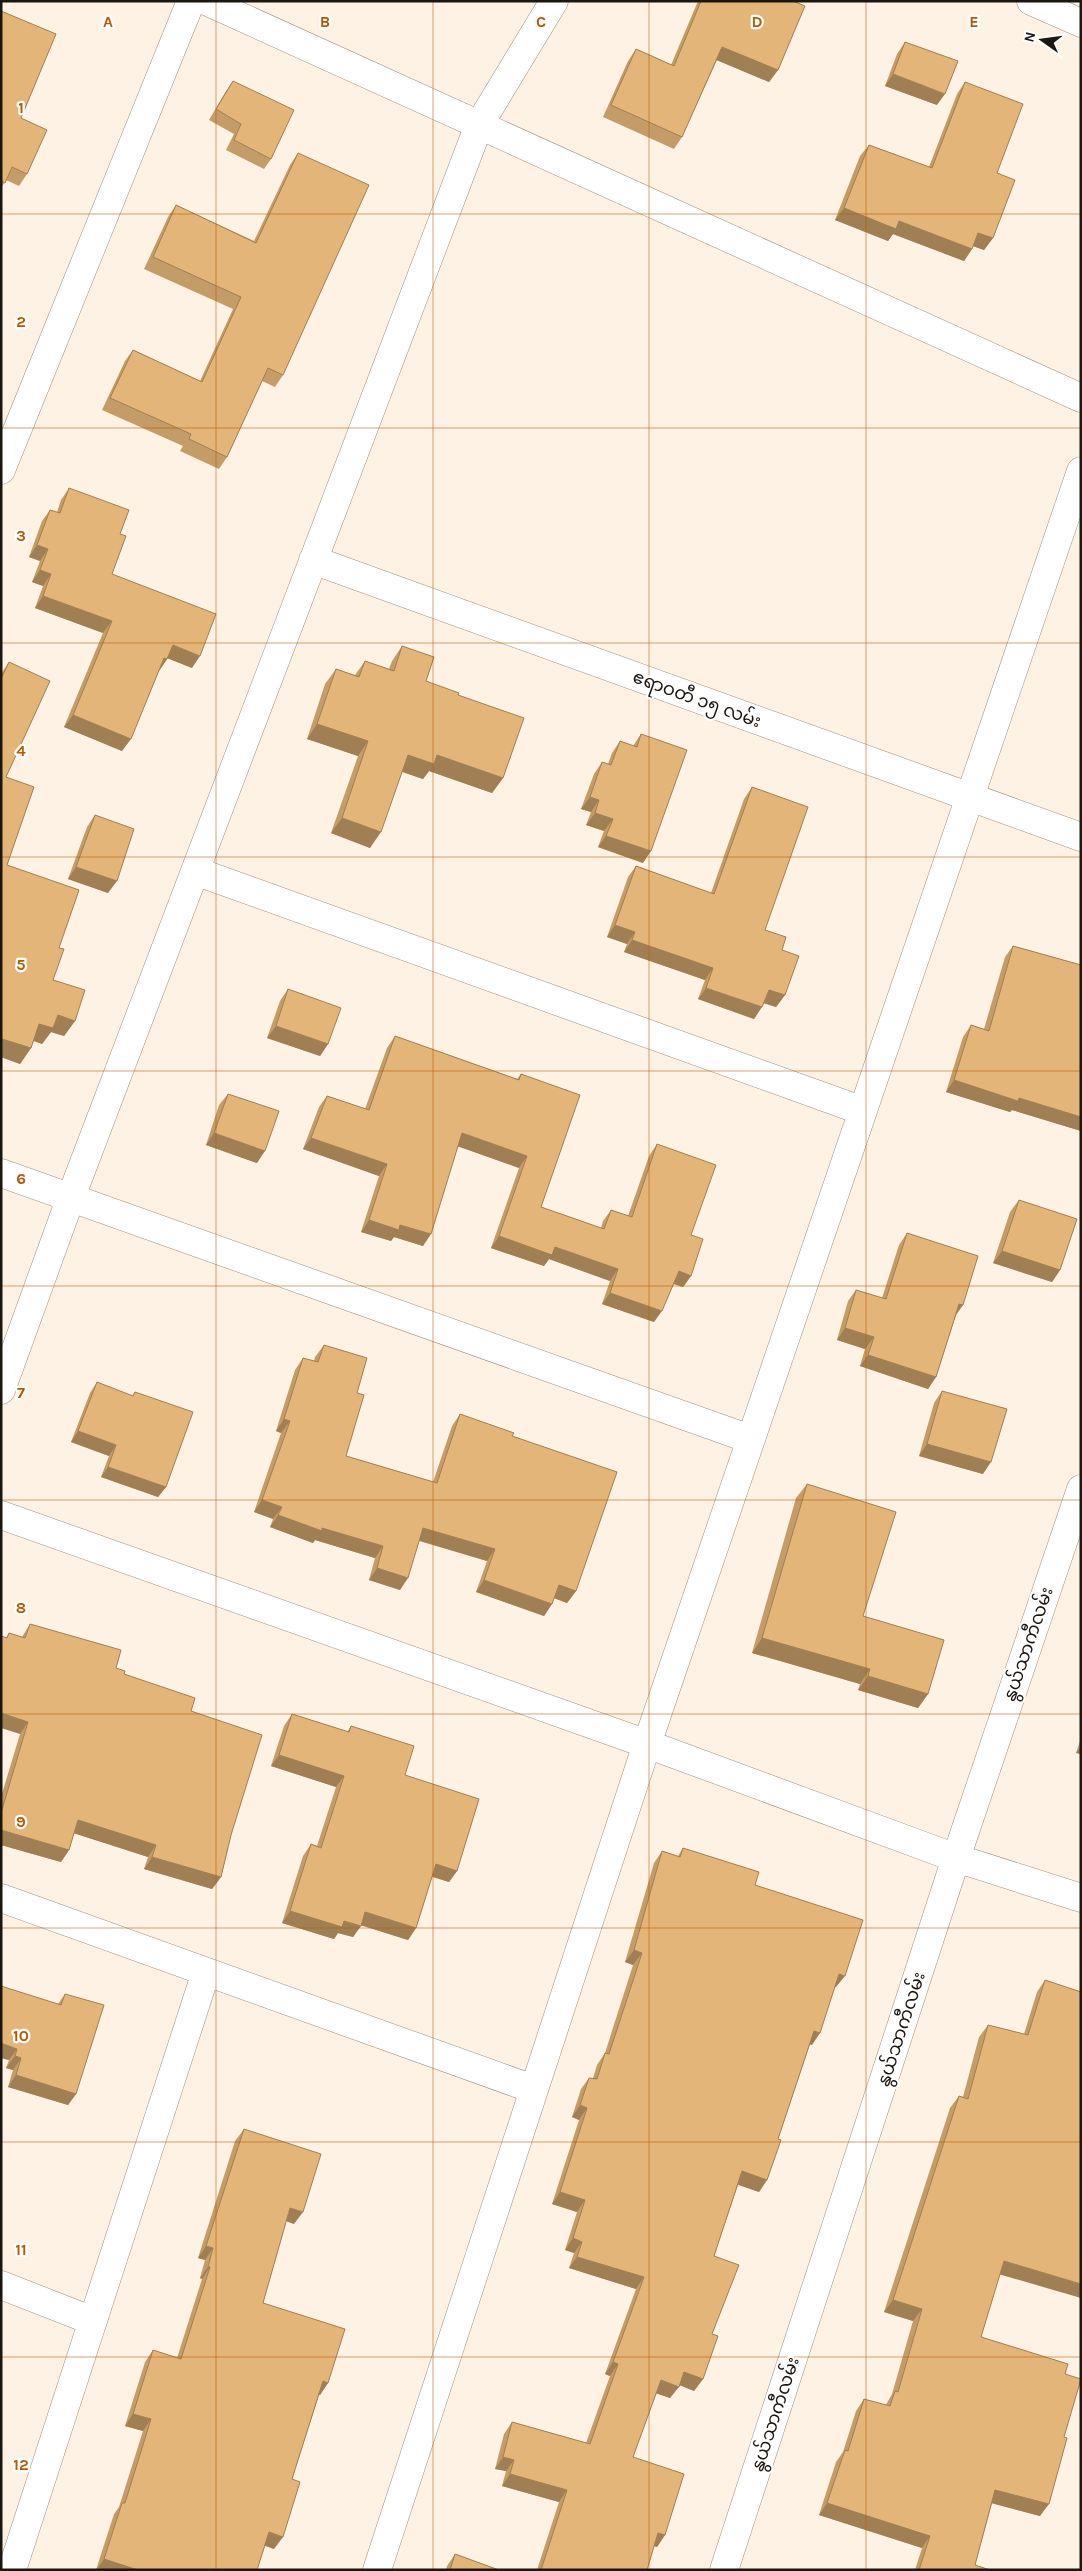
<svg xmlns="http://www.w3.org/2000/svg" width="1082" height="2571" font-family="Karla,'Noto Sans Myanmar',sans-serif">
  <style>
    .lines { fill: none; stroke-linecap: round; stroke-linejoin: round }
    .minor-casing { stroke: #9e9080; stroke-width: 29 }
    .minor { stroke: #fff; stroke-width: 28 }
    .wall { fill: #c49c67 }
    .shaded-wall { fill: #a07f54 }
    .building { fill: #e4b578; stroke: #a07f54 }
    .grid { fill: none; stroke: #b65a01; stroke-width: 1; stroke-opacity: 0.55 }
    .labels { text-anchor: middle; dominant-baseline: central; stroke-width: 4.5; stroke-linejoin: round; paint-order: stroke }
    .street-label { font-size: 18px; fill: #1b1610; stroke: #fff }
    .grid-label { font-size: 16px; text-anchor: middle; font-weight: bold; fill: #b65a01; stroke: #fff; stroke-width: 4.5; stroke-linejoin: round; paint-order: stroke }
  </style>
  <rect width="100%" height="100%" fill="#fef2e4"/>
  <g class="lines">
    <defs>
      <path id="minor" d="M206,1L1081,398
        M1031,1L1081,23
        M1,470L191,1
        M313,560L1081,837
        M195,871L863,1111
        M1,1173L750,1439
        M1,1390L71,1197L479,125L554,1
        M1,1515L647,1744L956,1858L1081,1898
        M1,1898L533,2089
        M1,2285L93,2321
        M12,2570L206,1972
        M377,2570L647,1744L1081,471
        M724,2570L956,1858L1081,1489"/>
    </defs>
    <use href="#minor" class="minor-casing"/>
    <use href="#minor" class="minor"/>
  </g>
  <path class="wall" d="M698,1H793L778,70L769,82L717,60L682,137L674,149L603,117L628,61L636,49L671,65Z
    M1,11L21,118L27,174L19,186L6,180L1,188Z
    M905,42L937,105L885,86L897,54Z
    M233,81L271,159L264,169L226,150L234,134L209,120L226,91Z
    M965,82L997,173L993,238L984,250L973,246L972,249L964,261L893,234L888,241L835,220L860,156L869,145L929,167L957,94Z
    M298,153L283,375L275,387L262,381L227,457L219,469L180,451L183,446L102,410L125,361L133,350L200,381L233,309L144,269L168,217L176,205L254,241L290,165Z
    M69,488L120,534L112,574L192,668L168,658L159,671L122,751L64,727L103,633L35,608L43,586L32,582L40,561L29,557L42,521L50,510L57,512L61,500Z
    M402,646L426,681L458,695L503,778L492,793L429,771L423,779L402,772L370,848L331,833L358,756L307,739L325,684L336,669L355,675L365,661L389,669L392,661Z
    M9,662L6,777L7,865L59,948L53,980L75,1021L64,1036L51,1032L42,1044L33,1040L31,1048L20,1064L1,1057V674Z
    M641,734L643,863L598,847L604,831L586,825L591,812L581,809L594,774L602,762L608,764L612,753L620,741L633,746Z
    M752,787L765,930L782,950L785,995L776,1007L764,1003L754,1019L698,999L705,980L624,952L627,944L607,937L628,877L636,866L711,893L744,799Z
    M95,815L108,893L68,879L87,827Z
    M1013,946L1081,965V1131L1012,1110L1010,1112L946,1092L963,1037L971,1025L984,1029L1005,957Z
    M288,989L328,1044L320,1056L267,1038L280,1001Z
    M395,1036L517,1079L521,1074L541,1207L601,1228L603,1221L611,1210L628,1216L649,1156L657,1144L691,1235V1276L683,1287L674,1284L654,1322L602,1304L610,1281L549,1259L544,1266L491,1248L519,1168L458,1146L423,1246L394,1237L391,1241L361,1232L379,1176L303,1149L319,1107L327,1096L365,1109L387,1048Z
    M228,1094L257,1163L206,1145L219,1105Z
    M1019,1200L1060,1270L1052,1282L993,1263L1010,1212Z
    M907,1233L963,1305L956,1315L936,1377L928,1389L860,1366L865,1349L837,1340L848,1301L856,1290L882,1298L899,1245Z
    M324,1345L357,1393L346,1456L433,1482L452,1426L460,1414L512,1436L576,1591L567,1603L554,1598L552,1604L544,1616L476,1592L487,1561L419,1541L400,1590L369,1580L375,1558L315,1540L313,1543L270,1527L273,1519L254,1512L281,1433L276,1431L295,1370L303,1358L314,1361L315,1357Z
    M97,1382L132,1396L135,1392L166,1487L158,1497L101,1477L109,1456L71,1442L90,1393Z
    M942,1391L983,1474L919,1456L934,1403Z
    M807,1484L863,1616L928,1694L918,1708L858,1690L860,1684L752,1653L796,1498Z
    M30,1624L116,1668L124,1674L191,1711L231,1835L221,1877L212,1889L144,1869L148,1857L74,1833L69,1850L61,1862L1,1845V1797L20,1734L6,1638L9,1633L22,1637Z
    M292,1714L347,1732L351,1726L405,1775L457,1871L449,1882L432,1877L416,1928L408,1940L361,1925L353,1937L338,1933L334,1939L282,1923L303,1856L311,1844L317,1846L336,1787L271,1766L284,1726Z
    M1081,1738V1754L1076,1753Z
    M683,1848L755,1885L836,1987H835L812,2045L810,2044L778,2139L767,2180L759,2192L738,2185L714,2256L712,2334L703,2379L694,2391L679,2385L670,2398L656,2393L633,2457L665,2535L657,2547L654,2546L647,2570H537L559,2502L502,2486L506,2471L495,2469L504,2434L512,2422L586,2443L610,2376L605,2374L636,2289L569,2268L574,2253L565,2250L577,2212L552,2204L579,2120L572,2117L581,2089L589,2078H593L597,2065L605,2053L633,1965L625,1962L654,1863L662,1851L678,1856Z
    M1045,1980L1000,2274L981,2337L1065,2374L1040,2516L992,2503L975,2565L990,2570H915L922,2548L819,2515L836,2462L843,2452L856,2411L864,2399L886,2405L887,2403L892,2394L913,2321L884,2312L950,2108L959,2096L963,2097L979,2037L988,2025L1024,2034L1037,1992Z
    M65,1994L76,2094L68,2105L8,2087L13,2070L6,2068L9,2060L1,2058L58,2004Z
    M244,2129L294,2224L286,2221L263,2303L328,2383L320,2395H319L292,2479L274,2549L265,2546L257,2570H96L114,2514L119,2507L143,2431L125,2426L145,2362L153,2350L177,2358L202,2279L200,2278L205,2260L198,2258L235,2141Z
    M455,2554L499,2570H446L447,2566Z"/>
  <path class="shaded-wall" d="M722,47L778,70L769,82L714,59Z
    M893,74L945,94L937,105L885,86Z
    M844,208L899,221L972,249L964,261L893,234L888,241L835,220Z
    M978,233L993,238L984,250L970,245Z
    M37,545L48,549L40,561L29,557Z
    M40,570L51,574L43,586L32,582Z
    M43,596L112,621L103,633L35,608Z
    M173,645L200,656L192,668L164,657Z
    M164,658L167,659L159,671Z
    M73,715L131,739L122,751L64,727Z
    M317,724L368,741L358,756L307,739Z
    M408,755H437L503,778L492,793L429,771L423,779L397,770Z
    M590,797L599,800L591,812L581,809Z
    M595,813L613,819L604,831L586,825Z
    M342,818L381,832L370,848L331,833Z
    M606,836L651,851L643,863L598,847Z
    M76,867L117,881L108,893L68,879Z
    M615,925L635,932L627,944L607,937Z
    M632,940L713,968L705,980L624,952Z
    M706,988L762,1007L754,1019L698,999Z
    M769,990L785,995L776,1007L760,1002Z
    M58,1015L75,1021L64,1036L51,1032L42,1044L28,1039L39,1024Z
    M276,1026L328,1044L320,1056L267,1038Z
    M2,1039L31,1048L20,1064L1,1057V1040Z
    M954,1080L1019,1098L1081,1117V1131L1012,1110L1010,1112L946,1092Z
    M214,1133L265,1151L257,1163L206,1145Z
    M462,1133L527,1156L519,1168L454,1145Z
    M311,1138L387,1164L379,1176L303,1149Z
    M369,1220L400,1225L431,1234L423,1246L394,1237L391,1241L361,1232Z
    M499,1236L555,1247L618,1269L610,1281L549,1259L544,1266L491,1248Z
    M1002,1251L1060,1270L1052,1282L993,1263Z
    M679,1271L691,1276L683,1287L671,1283Z
    M610,1293L662,1311L654,1322L602,1304Z
    M959,1304L963,1305L954,1317Z
    M845,1328L874,1337L865,1349L837,1340Z
    M868,1355L936,1377L928,1389L860,1366Z
    M284,1419L290,1421L281,1433L276,1431Z
    M78,1431L116,1445L109,1456L71,1442Z
    M927,1444L991,1462L983,1474L919,1456Z
    M108,1467L166,1487L158,1497L101,1477Z
    M262,1500L282,1507L273,1519L254,1512Z
    M278,1515L322,1528L383,1546L375,1558L315,1540L313,1543L270,1527Z
    M423,1528L495,1549L487,1561L414,1539Z
    M377,1568L408,1578L400,1590L369,1580Z
    M484,1580L552,1604L544,1616L476,1592Z
    M559,1585L576,1591L567,1603L551,1597Z
    M762,1638L870,1669L860,1684L752,1653Z
    M868,1676L928,1694L918,1708L858,1690Z
    M1,1713L28,1722L20,1734L1,1728Z
    M1081,1746V1754L1076,1753Z
    M279,1755L344,1776L336,1787L271,1766Z
    M78,1820L156,1845L148,1857L70,1832Z
    M1,1830L69,1850L61,1862L1,1845Z
    M152,1857L221,1877L212,1889L144,1869Z
    M436,1864L457,1871L449,1882L428,1875Z
    M290,1911L344,1921L361,1926L353,1937L338,1933L334,1939L282,1923Z
    M365,1912L416,1928L408,1940L357,1924Z
    M634,1950L642,1953L633,1965L625,1962Z
    M839,1974L845,1976L836,1987L831,1986Z
    M814,2031L820,2033L812,2045L806,2043Z
    M1,2043L17,2049L9,2060L1,2058Z
    M15,2056L21,2058L13,2070L6,2068Z
    M16,2075L76,2094L68,2105L8,2087Z
    M580,2105L587,2108L579,2120L572,2117Z
    M742,2171L767,2180L759,2192L734,2183Z
    M560,2192L585,2200L577,2212L552,2204Z
    M290,2208L303,2212L294,2224L281,2219Z
    M573,2238L582,2242L574,2253L565,2250Z
    M206,2246L213,2248L205,2260L198,2258Z
    M577,2257L644,2277L636,2289L569,2268Z
    M1004,2261L1081,2284V2298L995,2273Z
    M208,2267H210L202,2279L200,2278Z
    M893,2300L922,2309L913,2321L884,2312Z
    M613,2362L618,2364L610,2376L605,2374Z
    M684,2372L703,2379L694,2391L675,2383Z
    M661,2380L679,2387L670,2398L652,2392Z
    M323,2381L328,2383L320,2395L315,2393Z
    M133,2414L151,2419L143,2431L125,2426Z
    M503,2457L514,2460L506,2471L495,2469Z
    M510,2474L567,2490L559,2502L502,2486Z
    M995,2490L1049,2504L1040,2516L987,2502Z
    M827,2503L930,2536L922,2548L819,2515Z
    M269,2532L283,2537L274,2549L261,2544Z
    M658,2533L665,2535L657,2547L650,2545Z
    M104,2559L138,2570H96Z"/>
  <path class="building" d="M701,1H793L805,6L778,70L722,47L682,137L611,105L636,49L674,66Z
    M1,11L56,34L21,118L47,130L27,174L12,167L5,183L1,181Z
    M905,42L958,61L945,94L893,74Z
    M233,81L294,110L271,159L234,140L241,124L216,109Z
    M965,82L1023,104L997,173L1015,180L993,238L978,233L972,249L899,221L896,229L844,208L869,145L932,168Z
    M298,153L369,185L283,375L268,368L227,457L189,439L191,434L110,398L133,350L202,382L241,297L153,257L176,205L256,243Z
    M69,488L129,510L120,534L126,536L112,574L216,614L200,656L173,645L167,659L164,658L131,739L73,715L112,621L43,596L51,574L40,570L48,549L37,545L50,510L60,513Z
    M402,646L434,657L426,681L459,693L458,695L524,718L503,778L437,755L434,764L408,755L381,832L342,818L368,741L317,724L336,669L359,677L365,661L394,671Z
    M9,662L50,681L6,777L34,787L7,865L79,890L59,948L64,949L53,980L85,990L75,1021L58,1015L53,1028L39,1024L31,1048L2,1039L1,1041V679Z
    M641,734L687,750L651,851L606,836L613,819L595,813L599,800L590,797L602,762L611,765L620,741L637,747Z
    M752,787L808,807L765,930L786,937L782,950L799,956L785,995L769,990L762,1007L706,988L713,968L632,940L635,932L615,925L636,866L714,894Z
    M95,815L134,829L117,881L76,867Z
    M1013,946L1081,965V1117L1019,1098L1018,1101L954,1080L971,1025L989,1031Z
    M288,989L341,1008L328,1044L276,1026Z
    M395,1036L519,1080L521,1074L580,1095L541,1207L604,1229L611,1210L632,1217L657,1144L716,1165L691,1235L703,1239L691,1276L679,1271L662,1311L610,1293L618,1269L555,1247L552,1255L499,1236L527,1156L462,1133L431,1234L400,1225L399,1230L369,1220L387,1164L311,1138L327,1096L369,1110Z
    M228,1094L279,1111L265,1151L214,1133Z
    M1019,1200L1077,1219L1060,1270L1002,1251Z
    M907,1233L978,1256L963,1305L959,1304L936,1377L868,1355L874,1337L845,1328L856,1290L886,1299Z
    M324,1345L367,1358L357,1393L364,1395L346,1456L437,1483L460,1414L514,1433L512,1436L617,1472L576,1591L559,1585L552,1604L484,1580L495,1549L423,1528L408,1578L377,1568L383,1546L322,1528V1531L278,1515L282,1507L262,1500L290,1421L284,1419L303,1358L318,1362Z
    M97,1382L133,1396L135,1392L193,1412L166,1487L108,1467L116,1445L78,1431Z
    M942,1391L1007,1409L991,1462L927,1444Z
    M807,1484L896,1512L863,1616L944,1640L928,1694L868,1676L870,1669L762,1638Z
    M30,1624L121,1650L116,1668L125,1671L124,1674L195,1698L191,1711L262,1735L231,1835L221,1877L152,1857L156,1845L78,1820L69,1850L1,1830V1813L28,1722L1,1713V1636L7,1638L9,1633L25,1638Z
    M292,1714L349,1732L351,1726L414,1746L405,1775L479,1799L457,1871L436,1864L416,1928L365,1912L361,1926L344,1921L342,1927L290,1911L311,1844L321,1848L344,1776L279,1755Z
    M683,1848L759,1872L755,1885L863,1920L845,1976L839,1974L820,2033L814,2031L778,2139L781,2140L767,2180L742,2171L714,2256L739,2265L712,2334L718,2336L703,2379L684,2372L679,2387L661,2380L633,2457L684,2474L665,2535L658,2533L647,2570H541L567,2490L510,2474L514,2460L503,2457L512,2422L590,2444L618,2364L613,2362L644,2277L577,2257L582,2242L573,2238L585,2200L560,2192L587,2108L580,2105L589,2078L597,2079L605,2053L609,2054L642,1953L634,1950L662,1851L680,1857Z
    M1045,1980L1081,1992V2284L1004,2261L981,2337L1068,2364L1065,2374L1081,2379L1064,2437L1067,2438L1049,2504L995,2490L975,2565L990,2570H919L930,2536L827,2503L845,2450L848,2451L864,2399L890,2406L895,2391L898,2392L922,2309L893,2300L959,2096L968,2099L988,2025L1028,2035Z
    M1,1986L61,2005L65,1994L104,2005L76,2094L16,2075L21,2058L15,2056L17,2049L1,2043Z
    M244,2129L321,2154L303,2212L290,2208L263,2303L345,2329L328,2383L323,2381L292,2479L300,2482L283,2537L269,2532L257,2570H138L104,2559L122,2503H125L151,2419L133,2414L153,2350L181,2359L210,2267H208L213,2248L206,2246Z
    M455,2554L499,2570H450Z"/>
  <path class="grid" d="M216,1V2570M433,1V2570M649,1V2570M866,1V2570M1,214H1081M1,428H1081M1,643H1081M1,857H1081M1,1071H1081M1,1286H1081M1,1500H1081M1,1714H1081M1,1928H1081M1,2142H1081M1,2357H1081"/>
  <g class="labels">
    <g class="street-label">
      <text transform="translate(697 699) rotate(20)">ဧရာဝတီ ၁၅ လမ်း</text>
      <text transform="translate(1028 1644) rotate(-71)">နွယ်သာကီလမ်း</text>
      <text transform="translate(901 2029) rotate(-72)">နွယ်သာကီလမ်း</text>
      <text transform="translate(775 2414) rotate(-72)">နွယ်သာကီလမ်း</text>
    </g>
  </g>
  <g class="grid-label">
    <text x="108" y="27">A</text>
    <text x="325" y="27">B</text>
    <text x="541" y="27">C</text>
    <text x="757" y="27">D</text>
    <text x="974" y="27">E</text>
    <text x="21" y="113">1</text>
    <text x="21" y="327">2</text>
    <text x="21" y="541">3</text>
    <text x="21" y="756">4</text>
    <text x="21" y="970">5</text>
    <text x="21" y="1184">6</text>
    <text x="21" y="1398">7</text>
    <text x="21" y="1613">8</text>
    <text x="21" y="1827">9</text>
    <text x="21" y="2041">10</text>
    <text x="21" y="2255">11</text>
    <text x="21" y="2470">12</text>
  </g>
  <rect width="1082" height="2571" fill="none" stroke="#1b1610" stroke-width="5"/>
  <g transform="translate(1042 40) rotate(284)" stroke="#ffffff" stroke-width="4" paint-order="stroke">
  <path d="M0-4L9 19L0 12L-9 19Z" fill="#1b1610"/>
  <text y="-8" font-size="14" font-weight="bold" text-anchor="middle" fill="#1b1610">N</text>
  </g>
</svg>
